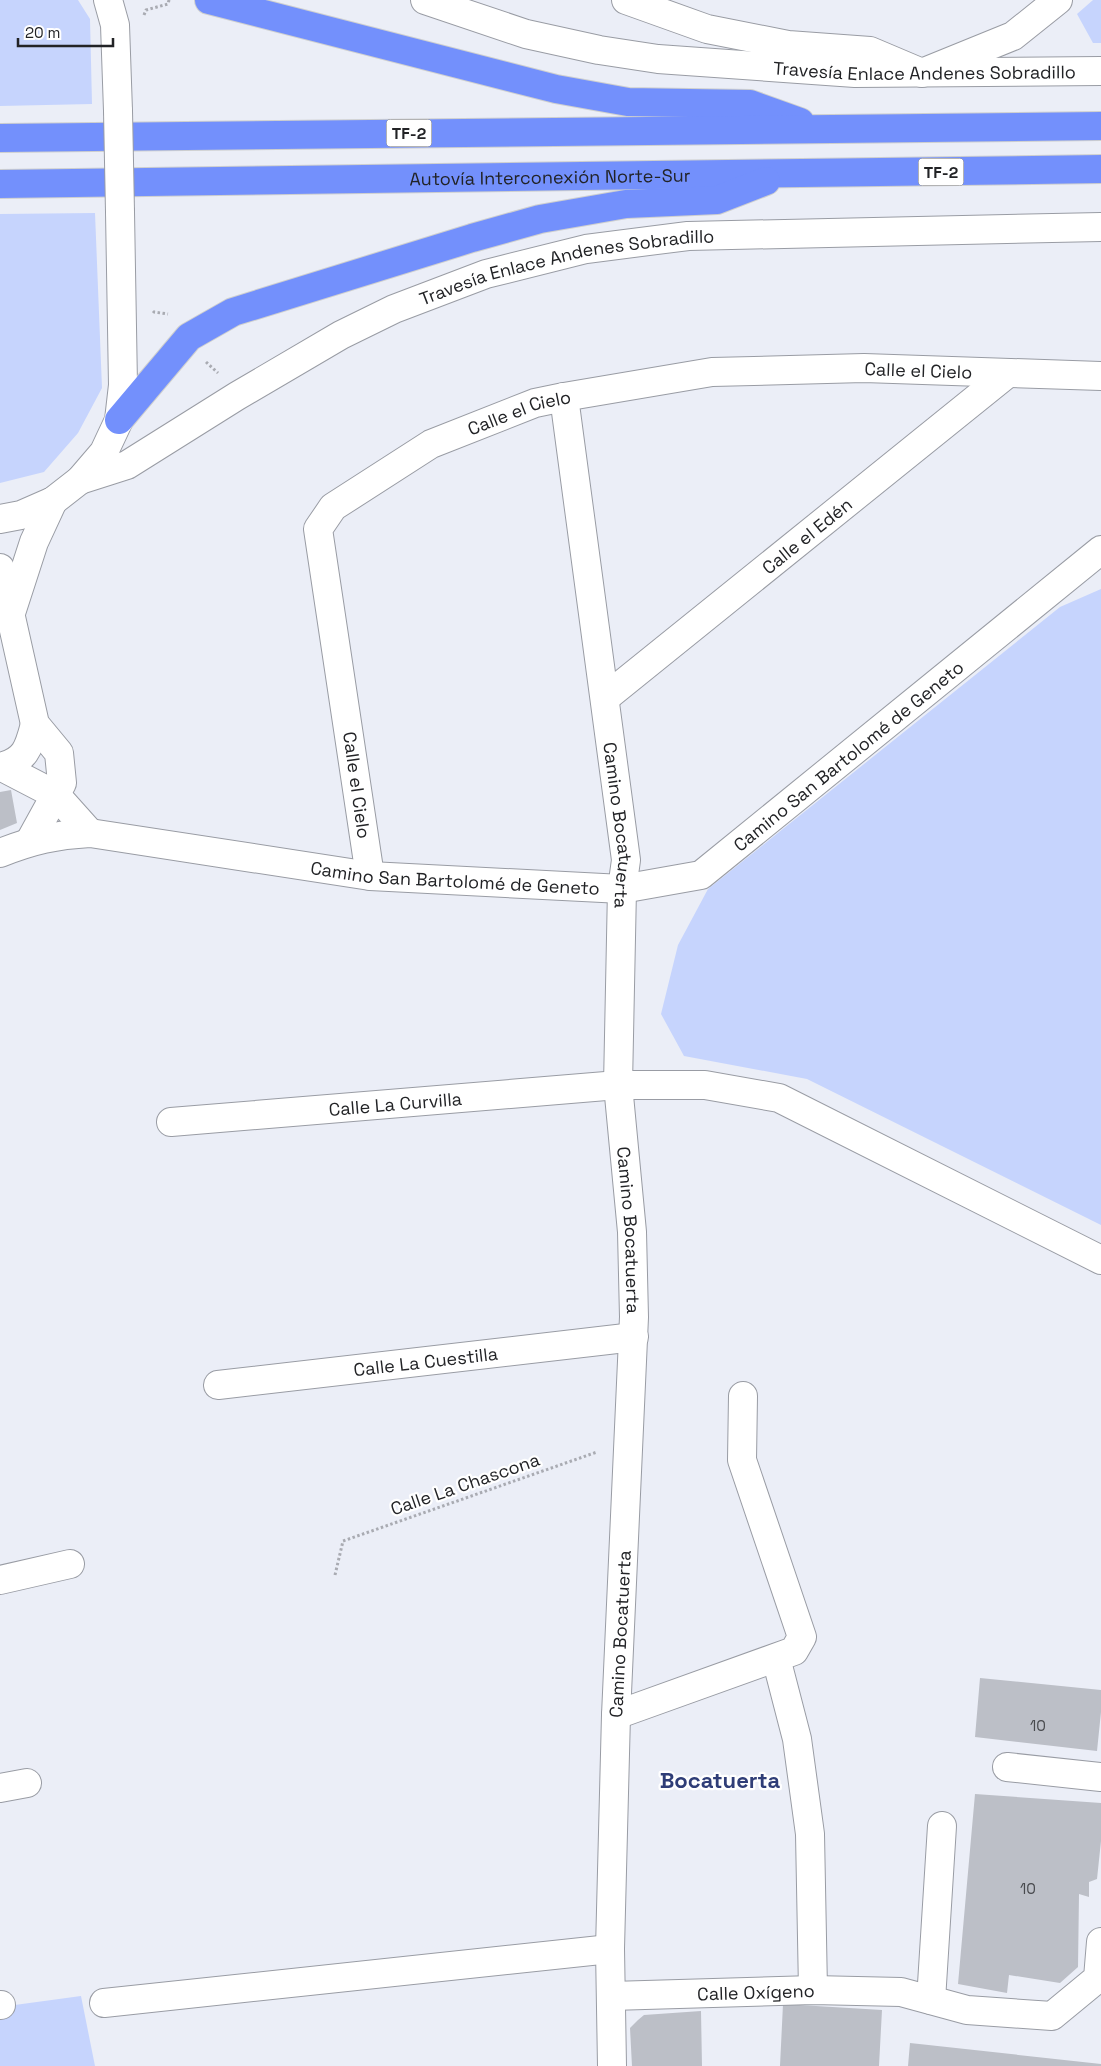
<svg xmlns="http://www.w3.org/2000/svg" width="1101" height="2066" font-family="'Space Grotesk',sans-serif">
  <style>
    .green { fill: #c6d4fd }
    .building { fill: #bcbfc7 }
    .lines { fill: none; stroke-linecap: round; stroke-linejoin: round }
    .minor-casing { stroke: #999ca4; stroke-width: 30 }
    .highway-casing { stroke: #cecfcf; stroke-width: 30 }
    .path { stroke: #a9abb2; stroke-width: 3; stroke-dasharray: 2.5 2.5; stroke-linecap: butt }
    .minor { stroke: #fff; stroke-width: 28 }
    .highway { stroke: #7390fc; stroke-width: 28 }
    .minor-bridge-casing { stroke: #999ca4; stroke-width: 30; stroke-linecap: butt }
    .minor-bridge { stroke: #fff; stroke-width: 28 }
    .labels { text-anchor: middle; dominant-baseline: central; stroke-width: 4.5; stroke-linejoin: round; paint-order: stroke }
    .number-label { font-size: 15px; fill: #484a4e }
    .shield { fill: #fff; stroke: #646567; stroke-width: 1 }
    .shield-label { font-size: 16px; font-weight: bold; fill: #222326 }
    .street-label { font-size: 18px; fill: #222326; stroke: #fff }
    .district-label { font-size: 22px; font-weight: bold; fill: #2f3d77; stroke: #fff }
  </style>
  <rect width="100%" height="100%" fill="#ebeef7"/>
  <path class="green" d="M0,0H78L90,19L92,104L0,106Z
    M1093,0H1101V43H1093L1077,14Z
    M95,213L102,388L78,433L44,472L0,483V214Z
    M1101,589V1225L807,1079L684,1056L661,1014L678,945L708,889L1060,607Z
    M81,1996L95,2066H0V2007Z"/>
  <path class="building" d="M11,790L17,823L0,830V792Z
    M980,1678L1101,1690V1712L1097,1751L975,1737Z
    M975,1794L1101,1803V1841L1097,1879L1089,1882V1897L1079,1894L1078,1967L1060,1983L1009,1975L1007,1993L958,1984Z
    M783,2004L882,2010L879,2066H780Z
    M701,2011L702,2066H632L630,2028L638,2020L644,2015Z
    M910,2043L1101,2064V2066H908Z"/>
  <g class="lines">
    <defs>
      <g id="minor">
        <path d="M108,0L115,25L118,111"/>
        <path id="s1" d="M425,0L526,34L599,50L658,59L855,73L1101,71"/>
        <path d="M626,0L707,29L788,45L870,51L922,73L1013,36L1058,0"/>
        <path id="s2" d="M564,397L626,860L622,889L618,1085L632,1232L634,1317L616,1715L610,1949L612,2066"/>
        <path id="s3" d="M80,480L127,465L237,396L341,335L394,309L486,274L586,249L688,236L1101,227"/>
        <path d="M0,519L21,515L53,501L80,480L104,452L119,420L123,385L120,212"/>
        <path d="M0,568L35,724L59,753L62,783L30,841"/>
        <path d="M11,613L34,542L53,501"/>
        <path id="s4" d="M605,698L1008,373"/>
        <path d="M0,767C26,761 29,747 35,724"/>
        <path d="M2,767L56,795L90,833"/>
        <path id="s5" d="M0,853C33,840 55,835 90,833L370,876L622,889L701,875L1101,550"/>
        <path id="s6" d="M370,876L318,529L333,507L431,444L535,403L564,397L712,372L864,368L1101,376"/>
        <path id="s7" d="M171,1122L618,1085H705L779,1098L1101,1260"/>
        <path id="s8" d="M218,1385L634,1337"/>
        <path d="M0,1580L70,1564"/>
        <path d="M776,1658L797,1739L810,1834L813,1990"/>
        <path d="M616,1715L794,1651L802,1637L742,1460L743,1396"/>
        <path d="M1007,1767L1101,1777"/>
        <path d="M0,1788L27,1783"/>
        <path id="s9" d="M611,1996L813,1990L901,1992L967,2010L1052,2016L1098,1978L1101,1942"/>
        <path d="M931,2000L942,1826"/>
        <path d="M104,2003L610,1949"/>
        <path d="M0,2005H1"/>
      </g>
      <g id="highway">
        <path d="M209,0L556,89L628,102L750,104L800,122"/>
        <path d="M0,138L1101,126"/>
        <path id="s10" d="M0,184L1101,169"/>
        <path d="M119,420L189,337L233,312L472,238L540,219L626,204L717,200L766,181"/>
      </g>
    </defs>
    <use href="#minor" class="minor-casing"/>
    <use href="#highway" class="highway-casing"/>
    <path class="path" d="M144,15L146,10L168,4L169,0
      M153,311L154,312L168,314
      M206,362L218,373
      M335,1575L343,1541L597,1452"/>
    <use href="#minor" class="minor"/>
    <use href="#highway" class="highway"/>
    <defs>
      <path id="minor-bridge" d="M118,111L120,212"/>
    </defs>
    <use href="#minor-bridge" class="minor-bridge-casing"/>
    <use href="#minor-bridge" class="minor-bridge"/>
  </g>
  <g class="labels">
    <g class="number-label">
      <text x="1038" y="1725">10</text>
      <text x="1028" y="1888">10</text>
    </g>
    <g class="shield">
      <rect x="386.5" y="119.5" width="45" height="27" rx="4"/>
      <rect x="918.5" y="158.5" width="45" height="27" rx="4"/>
    </g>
    <g class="shield-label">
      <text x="409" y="133">TF-2</text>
      <text x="941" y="172">TF-2</text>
    </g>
    <g class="street-label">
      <text stroke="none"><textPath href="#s1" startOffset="508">Travesía Enlace Andenes Sobradillo</textPath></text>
      <text stroke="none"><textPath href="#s10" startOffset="550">Autovía Interconexión Norte-Sur</textPath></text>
      <text stroke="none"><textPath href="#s3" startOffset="538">Travesía Enlace Andenes Sobradillo</textPath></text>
      <text stroke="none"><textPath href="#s6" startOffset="992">Calle el Cielo</textPath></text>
      <text stroke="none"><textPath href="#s6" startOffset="588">Calle el Cielo</textPath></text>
      <text stroke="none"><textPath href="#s4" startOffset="259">Calle el Edén</textPath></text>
      <text stroke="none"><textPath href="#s5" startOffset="898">Camino San Bartolomé de Geneto</textPath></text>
      <text transform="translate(357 785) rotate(82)">Calle el Cielo</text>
      <text stroke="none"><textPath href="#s2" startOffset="432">Camino Bocatuerta</textPath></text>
      <text stroke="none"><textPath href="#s5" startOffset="461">Camino San Bartolomé de Geneto</textPath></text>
      <text stroke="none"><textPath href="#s7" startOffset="225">Calle La Curvilla</textPath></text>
      <text stroke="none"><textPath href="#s2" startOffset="838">Camino Bocatuerta</textPath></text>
      <text stroke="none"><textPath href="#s8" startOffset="209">Calle La Cuestilla</textPath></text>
      <text transform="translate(465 1484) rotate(-19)">Calle La Chascona</text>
      <text transform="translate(620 1634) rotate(-87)">Camino Bocatuerta</text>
      <text stroke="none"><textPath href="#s9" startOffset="145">Calle Oxígeno</textPath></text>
    </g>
    <g class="district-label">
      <text x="720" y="1780">Bocatuerta</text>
    </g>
  </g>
  <path d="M18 38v8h95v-8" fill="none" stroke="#222326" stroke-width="2.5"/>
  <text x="25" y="38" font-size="15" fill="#222326" stroke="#ffffff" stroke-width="4" paint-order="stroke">20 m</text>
</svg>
